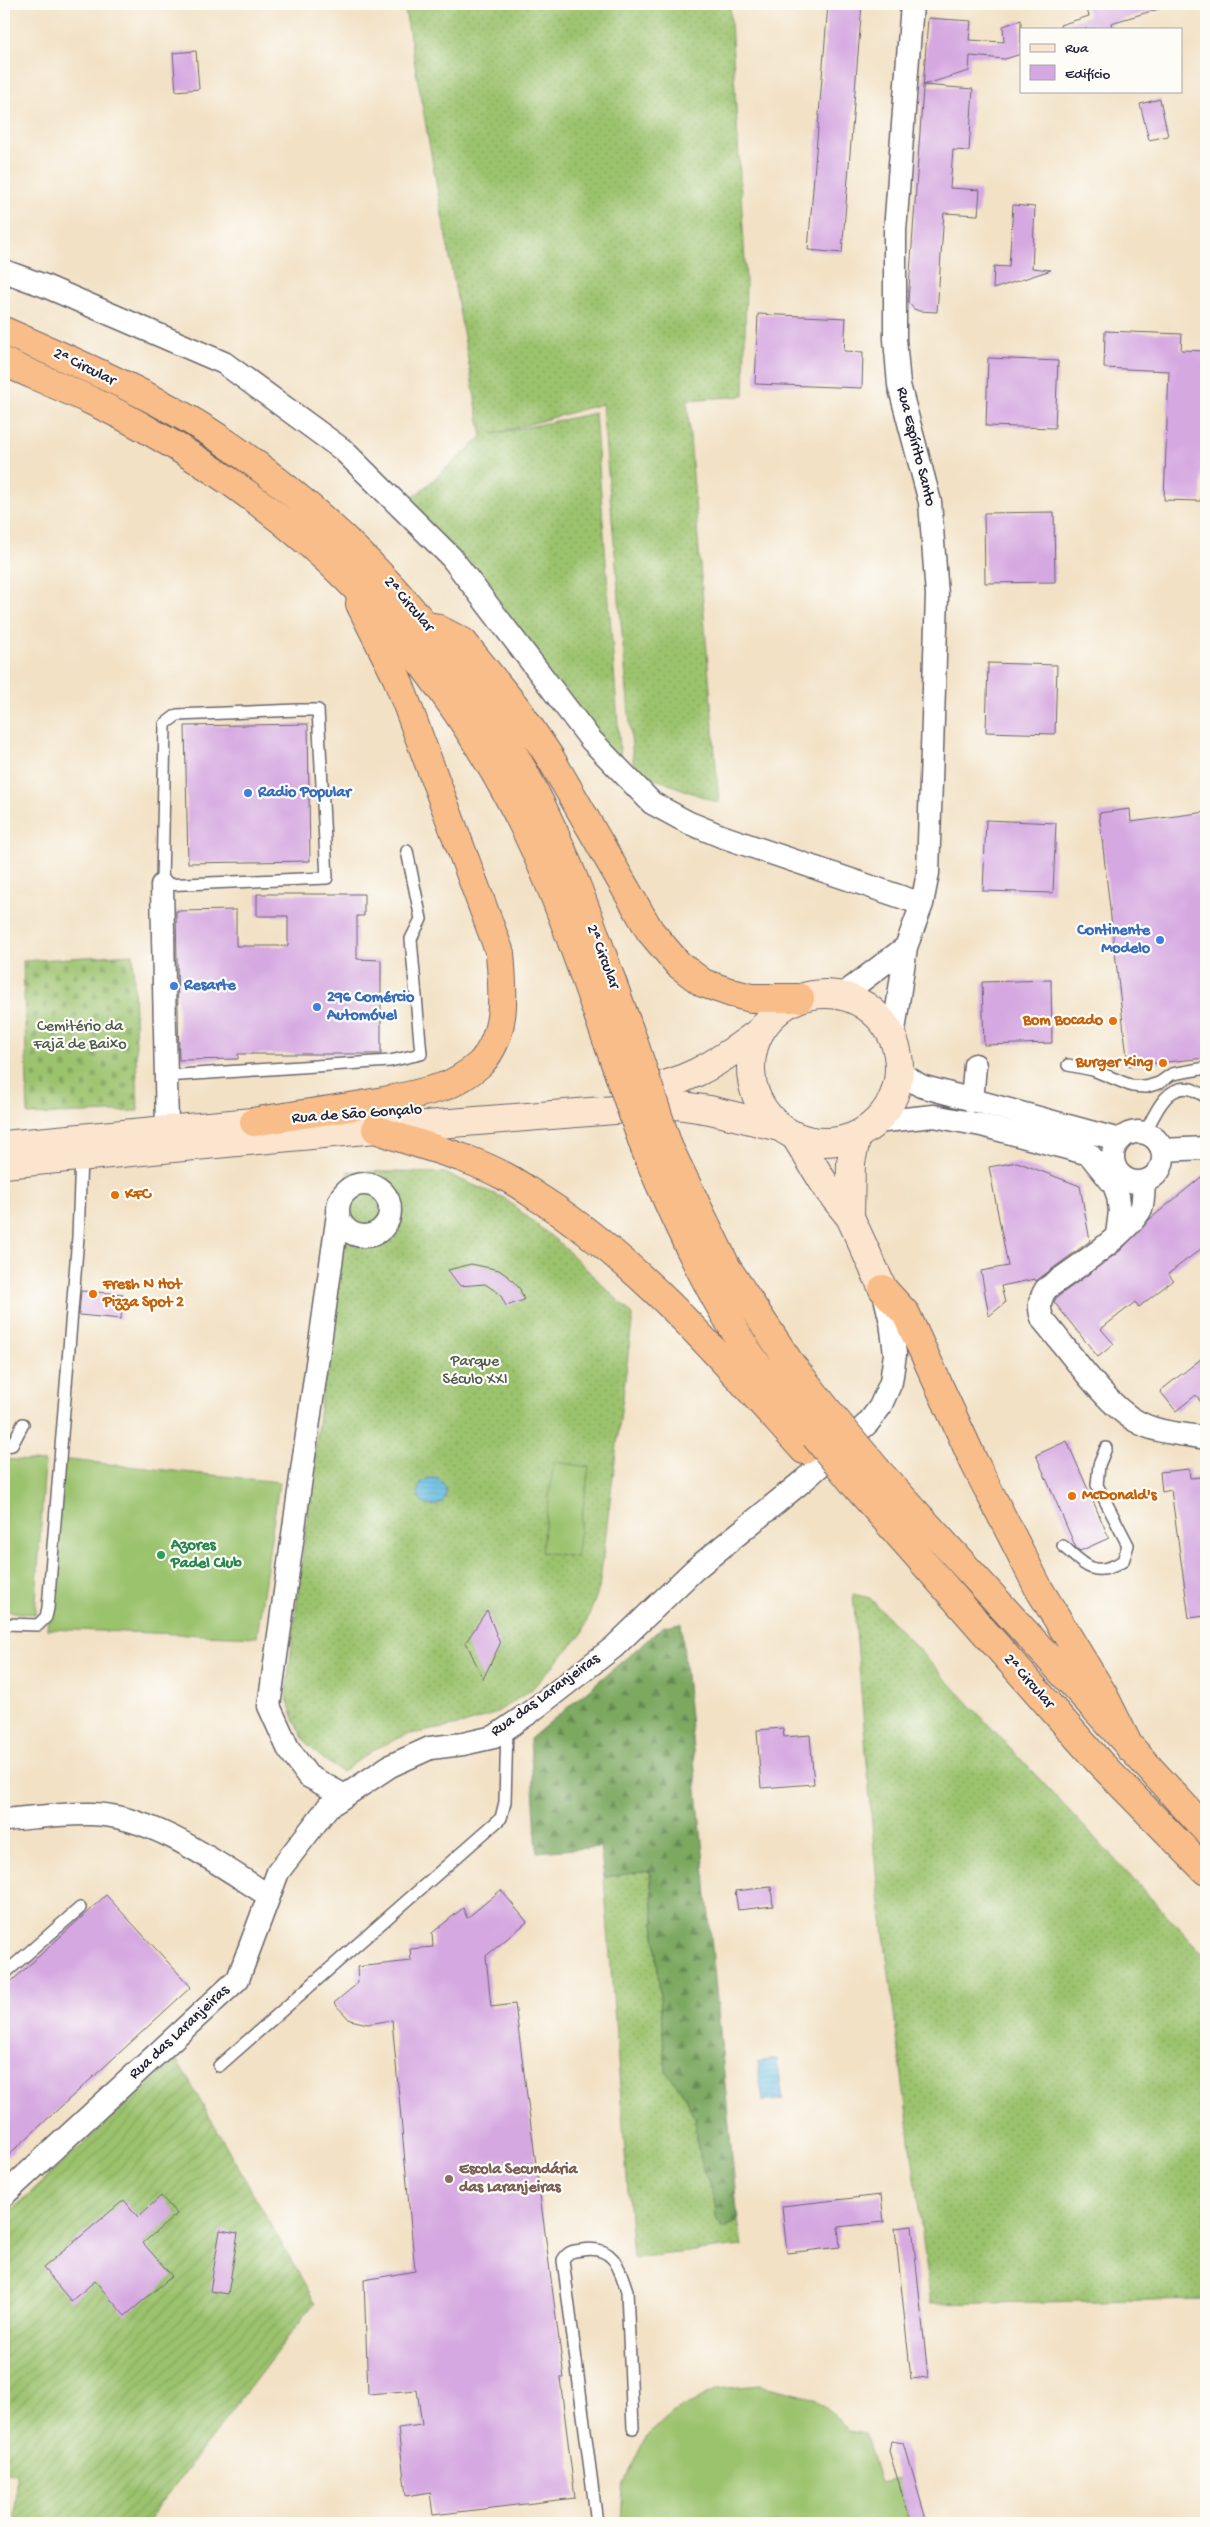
<svg xmlns="http://www.w3.org/2000/svg" width="1210" height="2527" font-family="'Gochi Hand',sans-serif">
  <style>
    .grass { fill: url(#grass-dots); stroke: #5e7254 }
    .forest { fill: url(#forest-firs); stroke: #4f654e }
    .cemetery { fill: url(#cemetery-stones); stroke: #5e7254 }
    .garden { fill: url(#garden-furrows); stroke: #5e7254 }
    .pitch { fill: #9bc26d; stroke: #5e7254 }
    .water { fill: url(#water-rules); stroke: #446f8e }
    .building { fill: #d5a8e1 }
    .lines { fill: none; stroke-linecap: round; stroke-linejoin: round }
    .lane-casing { stroke: #6b656b; stroke-width: 14 }
    .street-casing { stroke: #6b656b; stroke-width: 25 }
    .secondary-casing { stroke: #6b656b; stroke-width: 30 }
    .highway-casing { stroke: #6b656b; stroke-width: 30 }
    .lane { stroke: #fff; stroke-width: 11 }
    .street { stroke: #fff; stroke-width: 22 }
    .secondary { stroke: #fce5cf; stroke-width: 28 }
    .highway { stroke: #f8bd88; stroke-width: 28 }
    .highway-bridge-casing { stroke: #6b656b; stroke-width: 30; stroke-linecap: butt }
    .highway-bridge { stroke: #f8bd88; stroke-width: 28 }
    .shop-dot { fill: #3f7fe0; stroke: #fdfcf7; stroke-width: 2 }
    .food-dot { fill: #e8710a; stroke: #fdfcf7; stroke-width: 2 }
    .leisure-dot { fill: #2e9e5b; stroke: #fdfcf7; stroke-width: 2 }
    .education-dot { fill: #8d6e63; stroke: #fdfcf7; stroke-width: 2 }
    .labels { text-anchor: middle; dominant-baseline: central; stroke-width: 4.5; stroke-linejoin: round; paint-order: stroke }
    .street-label { font-size: 16px; fill: #22223b; stroke: #fdfcf7 }
    .shop-label { font-size: 16px; font-weight: bold; fill: #366cbe; stroke: #fdfcf7; text-anchor: start }
    .food-label { font-size: 16px; font-weight: bold; fill: #c56008; stroke: #fdfcf7; text-anchor: start }
    .park-label { font-size: 16px; fill: #4c5a4c; stroke: #fdfcf7 }
    .leisure-label { font-size: 16px; font-weight: bold; fill: #27864d; stroke: #fdfcf7; text-anchor: start }
    .education-label { font-size: 16px; font-weight: bold; fill: #785e54; stroke: #fdfcf7; text-anchor: start }
  </style>
  <defs>
    <pattern id="grass-dots" width="8" height="8" patternUnits="userSpaceOnUse" patternTransform="scale(1.25)"><rect width="8" height="8" fill="#9bc26d"/><path d="M2 2h.1M6 6h.1" fill="none" stroke="#85a65f" stroke-width="1.8" stroke-linecap="round"/></pattern>
    <pattern id="forest-firs" width="22" height="20" patternUnits="userSpaceOnUse" patternTransform="scale(1.25)"><rect width="22" height="20" fill="#7ca860"/><path d="M5 1l3.5 6h-7zM16 11l3.5 6h-7z" fill="#658850"/></pattern>
    <pattern id="cemetery-stones" width="16" height="16" patternUnits="userSpaceOnUse" patternTransform="scale(1.25)"><rect width="16" height="16" fill="#9bc26d"/><path d="M2 7V4a2 2 0 0 1 4 0v3zM10 15v-3a2 2 0 0 1 4 0v3z" fill="#85a65f"/></pattern>
    <pattern id="garden-furrows" width="10" height="10" patternUnits="userSpaceOnUse" patternTransform="scale(1.25)"><rect width="10" height="10" fill="#9bc26d"/><path d="M-1 1l2-2M0 10L10 0M9 11l2-2" fill="none" stroke="#85a65f"/></pattern>
    <pattern id="water-rules" width="6" height="5" patternUnits="userSpaceOnUse" patternTransform="scale(1.25)"><rect width="6" height="5" fill="#65bce2"/><path d="M0 2.5h6" fill="none" stroke="#57a1c3"/></pattern>
  </defs>
  <rect width="100%" height="100%" fill="#fdfcf7"/>
  <filter id="ink" filterUnits="userSpaceOnUse"><feTurbulence type="fractalNoise" baseFrequency=".02" numOctaves="2"/><feDisplacementMap in="SourceGraphic" scale="10" xChannelSelector="R" yChannelSelector="G"/><feConvolveMatrix kernelMatrix="1 2 1 2 8 2 1 2 1" color-interpolation-filters="sRGB"/></filter>
  <filter id="wash" filterUnits="userSpaceOnUse"><feTurbulence type="fractalNoise" baseFrequency=".0096" numOctaves="4" result="noise"/><feDisplacementMap in="SourceGraphic" scale="20" xChannelSelector="R" yChannelSelector="G"/><feGaussianBlur stdDeviation="1.12" result="paint"/><feColorMatrix in="noise" values="0 0 0 0 0 0 0 0 0 0 0 0 0 0 0 0 0 1.4 0 .05"/><feComposite in="paint" operator="in"/></filter>
  <g filter="url(#wash)">
    <rect width="100%" height="100%" fill="#f2e1c5"/>
    <path class="grass" d="M404,4H730L746,280L744,396L687,400L719,803L634,771L602,404L493,434L595,413L621,764L409,501L482,437Z
      M348,1171L445,1173L504,1198L563,1246L633,1315L599,1589L582,1634L531,1690L494,1714L464,1724L406,1735L373,1750L342,1772C304,1747 299,1738 286,1695Z
      M853,1594L870,1598L1206,1957V2299L931,2304L876,1872Z
      M650,1871L666,2072L685,2095L695,2120L699,2155L715,2202L716,2218L723,2229L738,2220L742,2246L633,2258L604,1877Z"/>
    <path class="forest" d="M681,1623L738,2220L723,2229L716,2218L715,2202L699,2155L695,2120L685,2095L666,2072L650,1871L604,1877L600,1847L537,1852L530,1739L664,1626Z"/>
    <path class="cemetery" d="M133,954L138,1111L28,1115L23,961Z"/>
    <path class="garden" d="M176,2058L315,2302L146,2523H15L16,2474L4,2473V2217Z"/>
    <path class="pitch" d="M4,1459L45,1462L35,1614L4,1611Z
      M60,1459L279,1482L257,1637L47,1629Z
      M554,1462L589,1467L576,1557L541,1552Z
      M760,2385L813,2398L836,2416L848,2430L865,2433L880,2483L898,2479L911,2523H621L623,2485L645,2438L672,2413L717,2389Z"/>
    <path class="water" d="M418 1492a14 14 0 1 1 28 0a14 14 0 1 1-28 0Z
      M777,2059L783,2099L763,2102L757,2062Z"/>
    <g id="blocks">
      <path class="building" d="M828,4H862L842,253L808,250Z
        M1085,4H1161L1162,8L1111,23L1112,29H1061L1060,25L1089,16Z
        M928,18L971,21L969,40L1004,42L1003,26L1021,20V54L1005,59L970,56L969,71L923,85L973,89L969,151L953,150L950,188L980,190L978,215L944,213L937,312L919,311L914,309L908,302Z
        M196,51L199,89L176,91L173,53Z
        M1160,99L1168,136L1149,140L1140,104Z
        M1013,205L1035,207L1032,268L1051,270L993,289L994,266L1009,267Z
        M758,314L846,318L844,351L863,352L862,388L755,384Z
        M1105,331L1182,334L1181,350L1206,351L1201,501L1164,500L1169,371L1104,368Z
        M988,358L1058,361L1055,428L986,426Z
        M1054,512L1055,582L985,583L984,513Z
        M988,663L1057,665L1055,734L986,732Z
        M308,724L310,861L188,863L185,726Z
        M1130,809L1131,822L1206,812V1058L1128,1066L1099,813Z
        M986,820L1056,823L1053,893L983,891Z
        M257,894H364V916H357V959L381,960V1054H238V1059L179,1060L176,911L236,910V946H288V916H257Z
        M1051,980L1052,1043L984,1045L982,982Z
        M1017,1162L1080,1186L1090,1241L1036,1281L1035,1279L1001,1286L1005,1303L989,1316L981,1271L1008,1266L989,1167Z
        M1206,1173V1245L1168,1274L1173,1280L1139,1307L1135,1302L1101,1329L1114,1344L1098,1357L1054,1302L1056,1298L1120,1251L1150,1219Z
        M471,1264L499,1270L509,1277L520,1289L524,1300L506,1306L500,1294L485,1284L460,1286L448,1270Z
        M81,1291L123,1294L121,1319L79,1315Z
        M1206,1355V1409L1196,1395L1176,1411L1160,1391Z
        M1067,1441L1109,1538L1080,1551L1076,1548L1036,1455Z
        M1189,1469L1190,1478L1202,1477L1206,1509V1616L1189,1618L1171,1490L1162,1492L1160,1472Z
        M487,1610L500,1644L483,1679L466,1642Z
        M783,1728L784,1737L810,1735L814,1784L761,1788L757,1730Z
        M771,1887L773,1906L738,1910L735,1891Z
        M501,1890L527,1922L486,1956L491,2007L515,2004L564,2378H560L575,2498L433,2515L430,2492L406,2496L398,2428L422,2425L417,2390L368,2394L364,2280L415,2271L392,2020L368,2024L350,2020L334,2003L358,1983L357,1967L411,1961L410,1949L433,1947L432,1933L463,1908L467,1918Z
        M106,1895L191,1987L4,2159V1988Z
        M881,2195L884,2222L838,2227L840,2247L787,2253L782,2206Z
        M161,2196L177,2214L143,2243L172,2276L125,2316L95,2281L71,2301L43,2268L124,2200L138,2217Z
        M912,2226L928,2377L911,2379L895,2228Z
        M220,2230L238,2233L228,2294L210,2291Z
        M891,2441L904,2443L927,2523H911L889,2451Z"/>
    </g>
  </g>
  <g filter="url(#ink)">
    <use href="#blocks" fill-opacity="0" stroke="#6b656b" stroke-width="1"/>
    <g class="lines">
      <defs>
        <path id="lane" d="M298,710H318L327,878L162,885L165,724L177,715Z
          M1068,1065L1093,1070L1132,1086L1146,1087L1159,1083L1172,1074L1206,1068
          M166,1076L390,1061L421,1054L411,939L421,919L407,851
          M1145,1133C1154,1116 1166,1083 1191,1089C1197,1091 1201,1095 1206,1096
          M4,1447L12,1445L23,1424
          M1063,1546C1085,1565 1094,1579 1123,1561L1128,1545L1097,1485L1099,1465L1106,1448
          M4,1624L38,1625L46,1617L48,1608L78,1237L81,1157
          M4,1974L80,1908
          M219,2066L501,1818L505,1802L507,1728
          M597,2523L563,2260C568,2251 573,2251 582,2250C613,2245 619,2266 627,2291L633,2428"/>
        <path id="street" d="M4,271L45,286L224,363L343,450L451,557L591,740L652,803L687,822L721,836L922,904
          M162,885L167,1128
          M841,996L906,947
          M893,1038L906,947L922,904L928,873L937,595L930,502L899,385L895,339V231L912,4
          M899,1072L921,1086L1120,1140
          M972,1101L975,1065
          M875,1122L934,1116L981,1125L1089,1154L1114,1185L1118,1196L1120,1211L1117,1235
          M1113 1157a25 25 0 1 1 50 0a25 25 0 1 1-50 0Z
          M1162,1150L1206,1148
          M1144,1182C1143,1190 1144,1202 1141,1209C1127,1235 1071,1271 1046,1289C1039,1300 1038,1308 1043,1320C1067,1348 1105,1404 1136,1421C1156,1433 1184,1434 1206,1438
          M338 1210a26 26 0 1 1 52 0a26 26 0 1 1-52 0Z
          M338,1214L269,1706L288,1748L308,1776L345,1796
          M4,1820C32,1818 62,1813 91,1814C153,1815 218,1864 269,1896
          M4,2195L238,1979L278,1872L328,1807L390,1766L430,1748L463,1744L494,1737L529,1713L614,1647L694,1570L804,1480L868,1423L880,1407L891,1382L895,1354L891,1322L883,1289"/>
        <path id="secondary" d="M751 1068a74 74 0 1 1 148 0a74 74 0 1 1-148 0Z
          M626,1093C680,1087 717,1064 759,1032
          M795,1136L829,1191L850,1217L883,1289
          M4,1145L274,1120
          M4,1164L376,1129L677,1105L710,1110L779,1127
          M850,1217L851,1162L857,1135"/>
        <path id="highway" d="M4,331C79,364 162,398 229,445C358,535 459,648 532,787C574,867 602,956 633,1040
          M4,362C51,383 101,403 146,429C306,519 420,635 508,796C551,874 578,960 608,1043
          M434,627L463,642L518,710L551,759L650,931L678,964L703,983L732,993L751,998H800
          M254,1122C317,1111 382,1105 442,1087C453,1084 473,1071 481,1063C508,1033 503,990 500,953L397,678L360,604
          M376,1129C419,1146 463,1154 504,1176C518,1183 532,1194 545,1202C647,1269 724,1361 804,1450
          M668,1146L727,1268L790,1363L833,1417
          M645,1149C671,1212 700,1275 736,1333C757,1368 784,1399 810,1430
          M883,1289L906,1314L974,1462L1039,1589L1103,1694L1130,1748
          M878,1471L1206,1830
          M856,1486L1100,1763L1206,1871"/>
      </defs>
      <use href="#lane" class="lane-casing"/>
      <use href="#street" class="street-casing"/>
      <use href="#secondary" class="secondary-casing"/>
      <use href="#highway" class="highway-casing"/>
      <use href="#lane" class="lane"/>
      <use href="#street" class="street"/>
      <use href="#secondary" class="secondary"/>
      <use href="#highway" class="highway"/>
      <defs>
        <path id="highway-bridge" d="M633,1040L668,1146
          M608,1043L645,1149
          M833,1417L878,1471
          M815,1436L856,1486"/>
      </defs>
      <use href="#highway-bridge" class="highway-bridge-casing"/>
      <use href="#highway-bridge" class="highway-bridge"/>
    </g>
  </g>
  <g class="shop-dot">
    <circle cx="248" cy="793" r="5"/>
    <circle cx="1160" cy="940" r="5"/>
    <circle cx="174" cy="986" r="5"/>
    <circle cx="317" cy="1007" r="5"/>
  </g>
  <g class="food-dot">
    <circle cx="1113" cy="1021" r="5"/>
    <circle cx="1163" cy="1063" r="5"/>
    <circle cx="115" cy="1195" r="5"/>
    <circle cx="93" cy="1294" r="5"/>
    <circle cx="1072" cy="1496" r="5"/>
  </g>
  <circle class="leisure-dot" cx="161" cy="1555" r="5"/>
  <circle class="education-dot" cx="449" cy="2179" r="5"/>
  <g class="labels">
    <g class="street-label">
      <text transform="translate(84 368) rotate(26)">2ª Circular</text>
      <text transform="translate(915 447) rotate(76)">Rua Espírito Santo</text>
      <text transform="translate(408 605) rotate(49)">2ª Circular</text>
      <text transform="translate(602 957) rotate(69)">2ª Circular</text>
      <text transform="translate(357 1115) rotate(-4)">Rua de São Gonçalo</text>
      <text transform="translate(1028 1682) rotate(48)">2ª Circular</text>
      <text transform="translate(546 1696) rotate(-36)">Rua das Laranjeiras</text>
      <text transform="translate(180 2033) rotate(-43)">Rua das Laranjeiras</text>
    </g>
    <g class="shop-label">
      <text x="258" y="793">Radio Popular</text>
      <text x="1150" y="931" text-anchor="end">Continente<tspan x="1150" dy="18">Modelo</tspan></text>
      <text x="184" y="986">Resarte</text>
      <text x="327" y="998">296 Comércio<tspan x="327" dy="18">Automóvel</tspan></text>
    </g>
    <g class="food-label">
      <text x="1103" y="1021" text-anchor="end">Bom Bocado</text>
      <text x="1153" y="1063" text-anchor="end">Burger King</text>
      <text x="125" y="1195">KFC</text>
      <text x="103" y="1285">Fresh N Hot<tspan x="103" dy="18">Pizza Spot 2</tspan></text>
      <text x="1082" y="1496">McDonald's</text>
    </g>
    <g class="park-label">
      <text x="80" y="1027">Cemitério da<tspan x="80" dy="18">Fajã de Baixo</tspan></text>
      <text x="475" y="1362">Parque<tspan x="475" dy="18">Século XXI</tspan></text>
    </g>
    <g class="leisure-label">
      <text x="171" y="1546">Azores<tspan x="171" dy="18">Padel Club</tspan></text>
    </g>
    <g class="education-label">
      <text x="459" y="2170">Escola Secundária<tspan x="459" dy="18">das Laranjeiras</tspan></text>
    </g>
  </g>
  <rect width="1210" height="2527" fill="none" stroke="#fdfcf7" stroke-width="20"/>
  <rect x="1020" y="28" width="162" height="65" fill="#fdfcf7" stroke="#a5a5ac"/>
  <rect x="1030" y="44" width="25" height="8" fill="#fce5cf" stroke="#a5a5ac"/>
  <text x="1065" y="52" font-size="15" fill="#22223b">Rua</text>
  <rect x="1030" y="65" width="25" height="15" fill="#d5a8e1" stroke="#a5a5ac"/>
  <text x="1065" y="78" font-size="15" fill="#22223b">Edifício</text>
</svg>
